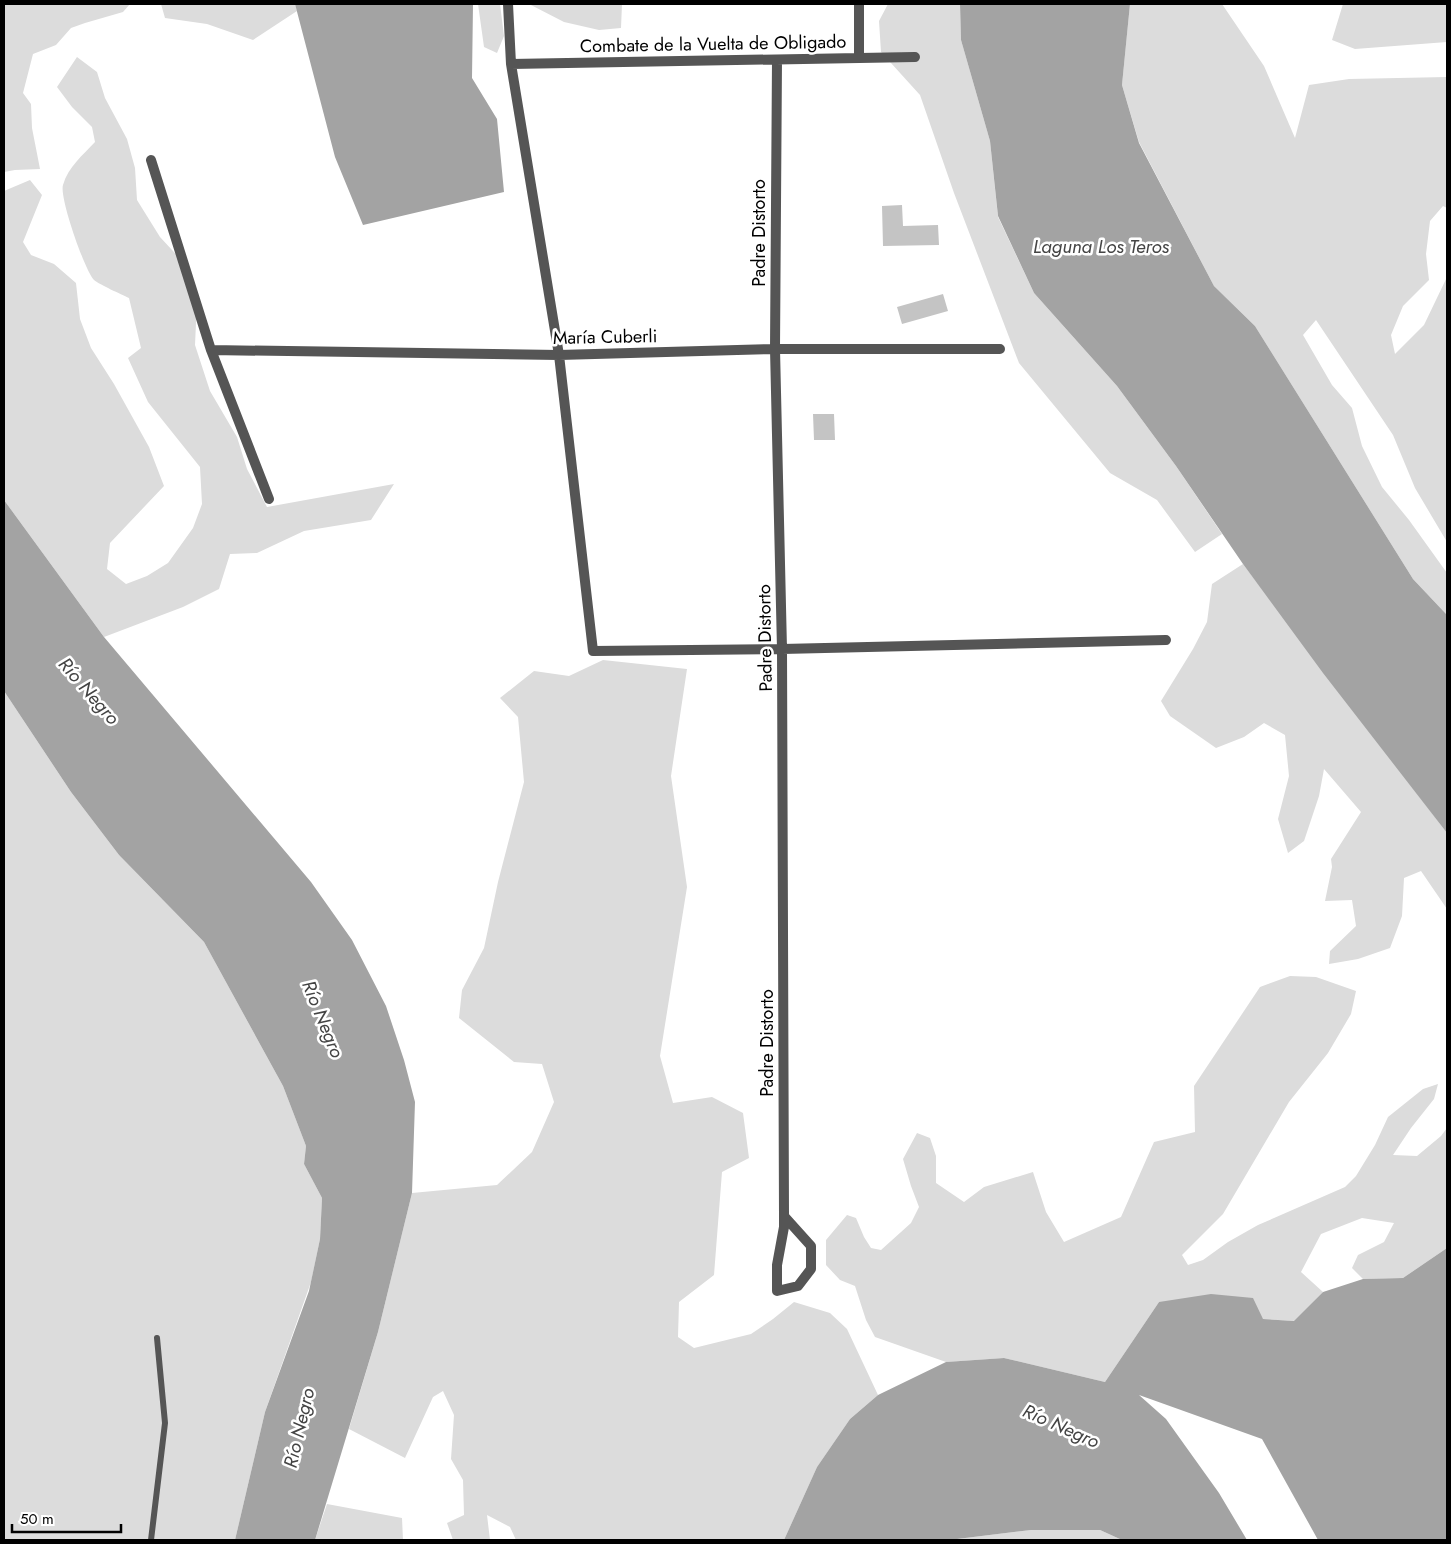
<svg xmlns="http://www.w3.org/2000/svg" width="1451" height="1544" font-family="Jost,sans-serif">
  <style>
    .green { fill: #dcdcdc }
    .water { fill: #a3a3a3 }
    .building { fill: #c4c4c4 }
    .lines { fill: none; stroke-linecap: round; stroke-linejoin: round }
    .service { stroke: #555; stroke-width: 6 }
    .minor { stroke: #555; stroke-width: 10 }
    .labels { text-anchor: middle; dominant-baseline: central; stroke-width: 5; stroke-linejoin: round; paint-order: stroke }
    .street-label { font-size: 18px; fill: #000; stroke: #fff }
    .water-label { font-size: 19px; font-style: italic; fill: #444; stroke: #fff }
  </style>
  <rect width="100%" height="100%" fill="#fff"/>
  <path class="green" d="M4,4H130L123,12L85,23L71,28L56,45L33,54L23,93L31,104L32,128L40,169L15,170L4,172Z
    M161,4H295L297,11L253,40L207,24L165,18Z
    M478,4H500L504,36L497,53L484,47Z
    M529,4H622L621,28L599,30L564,22Z
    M888,4H960L961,40L990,141L998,217L1034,293L1117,386L1176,466L1222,534L1195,552L1157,500L1110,473L1019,363L954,193L920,95L881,52L879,21Z
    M1130,4H1222L1264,66L1295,138L1309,85L1349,79L1447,77V208L1443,206L1430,221L1426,254L1429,280L1403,306L1391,335L1395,354L1424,325L1447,277V542L1415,488L1393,435L1316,320L1303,335L1332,385L1352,408L1362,446L1382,487L1409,520L1447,573V615L1413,579L1255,326L1214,286L1139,142L1122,85Z
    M1343,4H1447V42L1355,49L1332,40Z
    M77,57L97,72L105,98L127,139L135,168L137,200L160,237L185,264L197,301L195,345L210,391L237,437L247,469L267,507L394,484L371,520L304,531L257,553L230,554L219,589L183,607L104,637L4,500V191L30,180L42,195L23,242L31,255L54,264L76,283L80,319L91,348L114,384L149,447L164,486L110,543L107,569L126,584L147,576L168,563L193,528L202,504L200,467L148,402L128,358L141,348L129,298C121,294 100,285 94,280C85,271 59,197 63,185C68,167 83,155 95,142L92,127L72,107L57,87Z
    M1243,564L1447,833V909L1421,871L1404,878L1402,916L1390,948L1358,959L1329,964L1330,951L1356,926L1352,900L1325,901L1332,867L1331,859L1361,812L1324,769L1319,796L1304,841L1288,853L1278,819L1289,776L1285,735L1264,723L1244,737L1216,748L1170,716L1161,701L1193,649L1207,622L1212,584Z
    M603,660L687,669L671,776L687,887L660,1056L673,1103L712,1097L743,1113L749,1158L722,1172L714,1275L679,1302L678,1337L694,1348L751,1334L773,1319L794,1302L830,1313L847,1329L878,1395L850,1419L817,1467L784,1540H516L510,1527L487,1515L490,1540H453L447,1523L464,1515L463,1480L451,1459L454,1415L443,1391L433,1397L405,1458L349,1429L378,1332L412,1193L497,1185L532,1152L554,1102L542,1064L514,1062L459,1018L462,990L484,948L498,882L524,782L518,717L500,698L534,671L569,676Z
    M4,691L71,792L119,855L204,942L283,1086L306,1146L304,1164L322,1198L320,1239L311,1282L265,1412L235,1540H4Z
    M1290,976L1316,977L1356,991L1351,1014L1328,1053L1289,1102L1223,1214L1182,1255L1188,1265L1203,1260L1228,1242L1258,1225L1345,1187L1356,1176L1375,1145L1388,1117L1423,1089L1438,1084L1434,1099L1411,1128L1393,1155L1417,1156L1441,1136L1447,1128V1248L1403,1278L1363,1279L1352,1268L1358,1255L1384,1242L1394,1223L1362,1218L1321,1234L1301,1272L1323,1292L1295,1321L1262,1319L1159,1302L1105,1382L1004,1358L946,1362L875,1337L866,1320L855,1286L840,1280L826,1265V1240L847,1215L856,1218L864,1237L871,1248L881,1250L911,1223L919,1207L911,1186L903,1159L917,1133L930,1138L936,1156V1183L964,1202L984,1187L1033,1172L1046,1212L1064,1242L1121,1217L1154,1142L1195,1132L1194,1086L1260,987Z
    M327,1504L402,1518L403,1540H315Z
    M1031,1530H1100L1122,1540H949Z"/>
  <path class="water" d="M295,4H473L472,78L497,119L504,192L363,225L335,157Z
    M960,4H1130L1122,85L1139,143L1214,286L1255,326L1413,579L1447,615V833L1323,673L1243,564L1176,466L1117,386L1034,293L998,216L990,141L961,40Z
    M4,500L104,637L311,882L352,940L386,1006L404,1060L415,1102L412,1193L378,1332L315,1540H235L265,1412L309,1291L320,1239L322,1198L304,1164L306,1146L283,1086L204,942L119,855L71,792L4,691Z
    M1447,1248V1540H1318L1262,1439L1139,1395L1166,1419L1219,1493L1247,1540H1122L1100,1530H1031L949,1540H784L817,1467L850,1419L878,1395L946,1362L1004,1358L1105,1382L1159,1302L1211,1294L1253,1298L1263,1319L1294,1321L1323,1292L1363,1279L1403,1278Z"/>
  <path class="building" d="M902,205L903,226L938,225L939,245L883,246L882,206Z
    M943,294L948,311L902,324L897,307Z
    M813,414H834L835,440H814Z"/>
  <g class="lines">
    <path class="service" d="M151,1540L165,1423L157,1338"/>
    <path class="minor" d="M508,4L511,64L559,355L593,651L782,649L1166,640
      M859,57V4
      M777,60L775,349L782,649L784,1216V1227L777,1265V1291L798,1286L811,1269V1246L784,1216
      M511,64L915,57
      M151,160L211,350L269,499
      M211,350L559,355L775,349H1000"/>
  </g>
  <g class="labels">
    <g class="street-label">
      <text transform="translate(713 44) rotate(-1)">Combate de la Vuelta de Obligado</text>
      <text transform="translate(759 233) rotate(-90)">Padre Distorto</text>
      <text transform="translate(605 337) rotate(-1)">María Cuberli</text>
      <text transform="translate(765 638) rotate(-91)">Padre Distorto</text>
      <text transform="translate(767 1043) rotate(-90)">Padre Distorto</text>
    </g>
    <g class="water-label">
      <text x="1101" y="246">Laguna Los Teros</text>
      <text transform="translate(89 691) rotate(49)">Río Negro</text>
      <text transform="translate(323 1019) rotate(68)">Río Negro</text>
      <text transform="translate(1061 1426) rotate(24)">Río Negro</text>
      <text transform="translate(299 1428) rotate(-77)">Río Negro</text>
    </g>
  </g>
  <rect width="1451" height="1544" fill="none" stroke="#000000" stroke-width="10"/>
  <path d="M12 1524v8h109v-8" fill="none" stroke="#000000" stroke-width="2.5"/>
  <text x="20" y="1524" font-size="15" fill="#000000" stroke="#ffffff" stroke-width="4" paint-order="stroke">50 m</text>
</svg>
